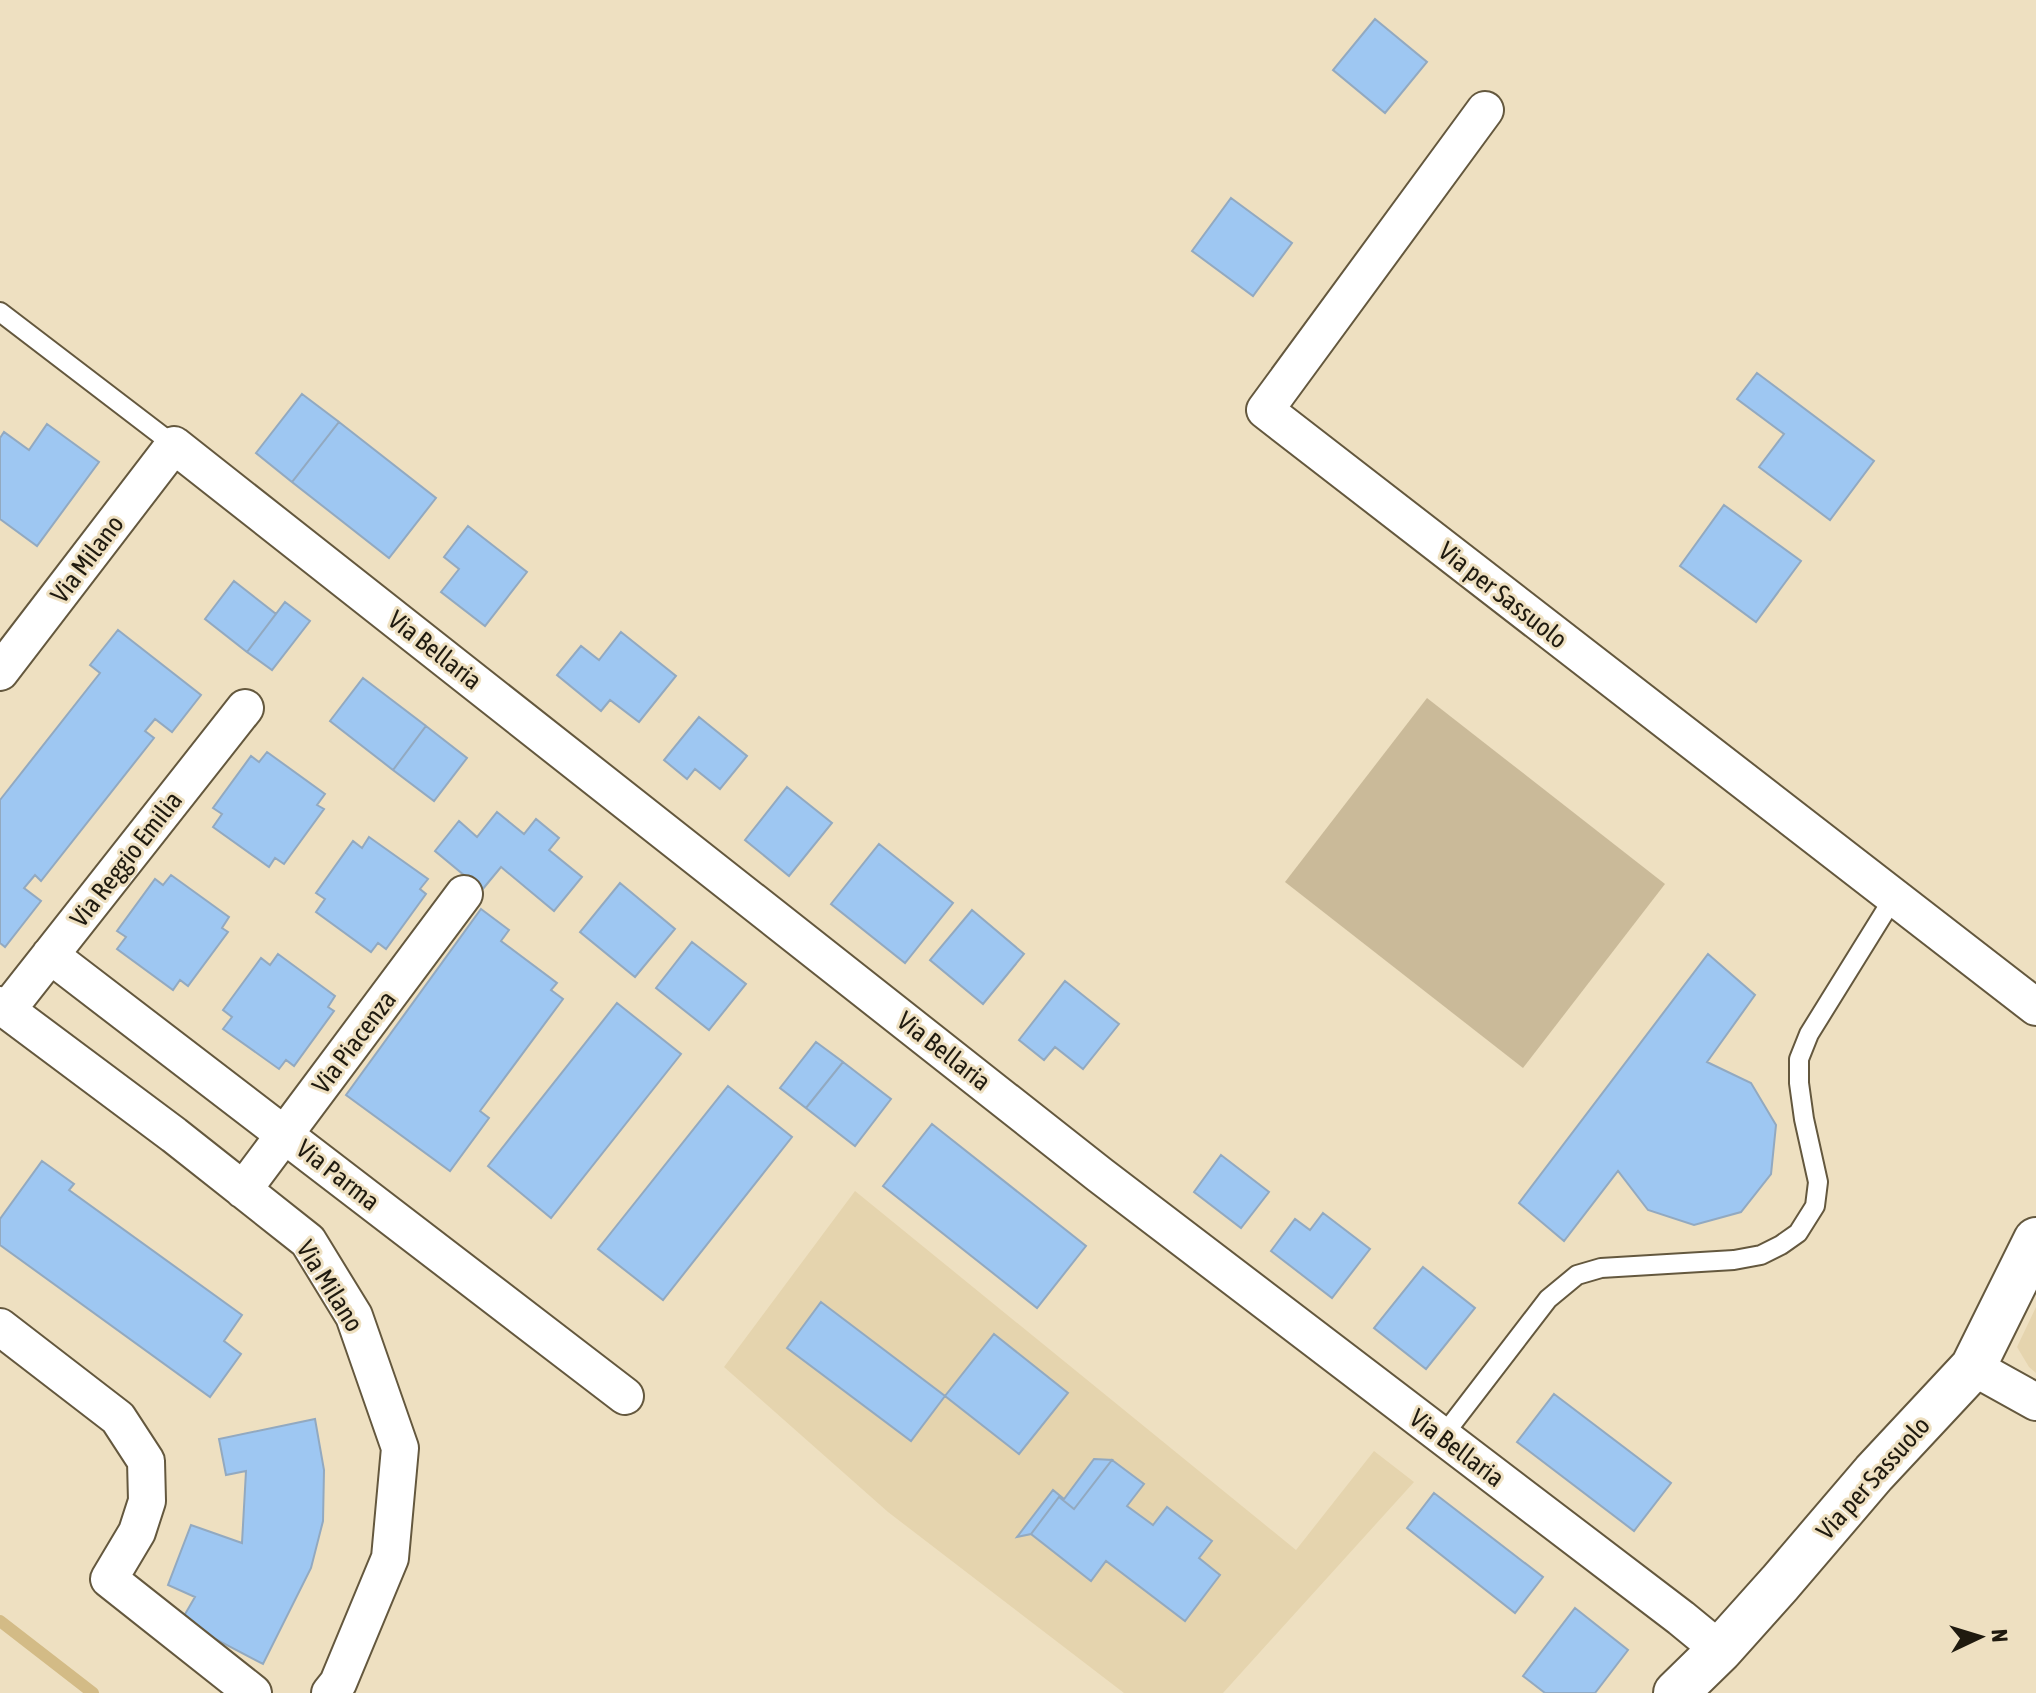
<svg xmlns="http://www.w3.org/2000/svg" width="2036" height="1693" font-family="'Asap Condensed',sans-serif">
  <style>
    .built { fill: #e5d4ae }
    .green { fill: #caba99 }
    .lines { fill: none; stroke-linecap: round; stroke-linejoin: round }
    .stream { stroke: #d3bb86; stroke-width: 12 }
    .building { fill: #9ec7f2; stroke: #92a9c0; stroke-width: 2 }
    .lane-casing { stroke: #64583e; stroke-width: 22 }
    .street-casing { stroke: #64583e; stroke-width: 40 }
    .secondary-casing { stroke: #64583e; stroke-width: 48 }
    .lane { stroke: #fff; stroke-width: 18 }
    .street { stroke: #fff; stroke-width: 36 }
    .secondary { stroke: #fff; stroke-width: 44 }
    .labels { text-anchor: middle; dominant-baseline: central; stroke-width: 6; stroke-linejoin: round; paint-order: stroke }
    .street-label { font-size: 26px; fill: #1f1a0f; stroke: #eee0c1 }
  </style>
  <rect width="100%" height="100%" fill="#eee0c1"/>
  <path class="built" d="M855,1191L1296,1550L1374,1451L1414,1482L1223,1693H1124L888,1512L724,1367Z
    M2036,1307V1373L2029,1367L2017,1347Z"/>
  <path class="green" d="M1427,698L1665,884L1523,1068L1285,882Z"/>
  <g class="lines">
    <path class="stream" d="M0,1621L93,1693"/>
  </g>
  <path class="building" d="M1375,19L1427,62L1385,113L1333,70Z
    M1231,198L1292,243L1253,296L1192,251Z
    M1757,373L1874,461L1830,520L1759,467L1784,434L1737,399Z
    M302,394L339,422L292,482L256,453Z
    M339,422L436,498L389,558L292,482Z
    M47,424L99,462L37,546L0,519V438L4,432L29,450Z
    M1724,505L1801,561L1756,622L1680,566Z
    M468,526L527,572L485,626L441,592L459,569L444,557Z
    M234,581L276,614L247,652L205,619Z
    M285,602L310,621L272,670L247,652Z
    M118,630L201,695L172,732L155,719L145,731L154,738L41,881L35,875L24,888L41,901L5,947L0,943V800L100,673L90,665Z
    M621,632L676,676L639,722L610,700L601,711L557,675L581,646L599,660Z
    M363,678L426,726L393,770L330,721Z
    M699,717L747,756L720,789L695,769L687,779L664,760Z
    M426,726L467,758L434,801L393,770Z
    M267,752L325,794L317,805L324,809L284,864L275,858L269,867L213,827L222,814L213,808L251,756L259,762Z
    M787,787L832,823L789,876L745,840Z
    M497,812L524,834L536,819L559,838L549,850L582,877L554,911L501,867L482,890L435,851L459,821L477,837Z
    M369,837L428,879L420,889L426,894L386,949L378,943L371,952L316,912L325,899L316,893L353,841L362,848Z
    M879,844L953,903L905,963L831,904Z
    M171,875L229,917L222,928L228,932L188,986L180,980L173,990L117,949L126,937L117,931L155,879L163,885Z
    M620,883L675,929L635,977L580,932Z
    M481,909L509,930L501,941L557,983L551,990L563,999L480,1111L489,1118L450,1171L346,1095Z
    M972,910L1024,954L983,1004L930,960Z
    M692,942L746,984L709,1030L656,988Z
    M278,954L335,996L328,1007L334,1011L294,1066L286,1060L279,1069L223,1029L232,1017L223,1010L261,958L270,965Z
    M1708,954L1755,995L1707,1062L1751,1083L1776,1125L1771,1174L1741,1212L1694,1225L1648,1210L1618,1171L1564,1241L1519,1203Z
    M1065,981L1119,1024L1083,1069L1055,1047L1044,1060L1019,1040Z
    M617,1003L681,1054L551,1218L488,1166Z
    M816,1042L843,1062L806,1108L780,1088Z
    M843,1062L891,1099L855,1146L806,1108Z
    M728,1086L792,1137L663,1300L598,1249Z
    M932,1124L1086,1246L1037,1308L883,1186Z
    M1221,1155L1269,1192L1241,1228L1194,1192Z
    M42,1161L74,1184L69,1190L242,1315L224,1341L241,1354L210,1397L0,1245V1219Z
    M1323,1213L1370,1249L1332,1298L1271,1251L1295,1219L1310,1230Z
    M1423,1267L1475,1308L1426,1369L1374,1328Z
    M821,1302L945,1396L911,1441L787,1348Z
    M994,1334L1068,1393L1019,1454L945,1396Z
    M1554,1394L1671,1483L1634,1531L1517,1442Z
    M315,1419L324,1470L323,1521L311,1568L263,1664L181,1621L195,1597L168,1585L191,1525L242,1543L246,1471L226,1475L219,1439Z
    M1094,1459L1112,1460L1074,1509L1059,1497L1031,1534L1017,1537L1053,1490L1064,1499Z
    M1112,1460L1144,1484L1127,1506L1153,1525L1167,1507L1212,1541L1199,1558L1220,1575L1185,1621L1106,1561L1091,1581L1031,1534L1059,1497L1074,1509Z
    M1434,1493L1543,1577L1515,1613L1407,1528Z
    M1575,1608L1628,1650L1595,1693H1545L1523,1676Z"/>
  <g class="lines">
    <defs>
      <path id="lane" d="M0,312L174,445
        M1442,1437L1548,1299L1577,1275L1601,1268L1734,1260L1761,1255L1781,1245L1798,1233L1815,1206L1818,1182L1804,1119L1799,1083V1059L1809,1034L1894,897"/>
      <path id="street" d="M1485,110L1265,410L2036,1007
        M0,672L174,445L1100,1175L1681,1618L1720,1650
        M50,955L625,1396
        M0,1005L174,1135L308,1241L354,1316L400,1448L390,1558L338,1683L330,1693
        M7,1010L245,708
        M243,1190L464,894
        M0,1327L118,1418L146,1461L147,1501L137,1532L109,1579L253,1693
        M1973,1367L2036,1402"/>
      <path id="secondary" d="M1676,1693L1720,1650L1780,1583L1874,1473L1973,1367L2036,1240"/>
    </defs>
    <use href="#lane" class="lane-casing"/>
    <use href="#street" class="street-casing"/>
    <use href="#secondary" class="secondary-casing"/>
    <use href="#lane" class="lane"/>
    <use href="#street" class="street"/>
    <use href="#secondary" class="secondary"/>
  </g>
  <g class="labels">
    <g class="street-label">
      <text transform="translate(87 559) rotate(-53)">Via Milano</text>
      <text transform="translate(1503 595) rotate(38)">Via per Sassuolo</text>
      <text transform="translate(435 650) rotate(38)">Via Bellaria</text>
      <text transform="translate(126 859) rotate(-52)">Via Reggio Emilia</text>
      <text transform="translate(354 1042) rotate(-53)">Via Piacenza</text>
      <text transform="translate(944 1051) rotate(38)">Via Bellaria</text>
      <text transform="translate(338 1175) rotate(38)">Via Parma</text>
      <text transform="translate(330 1286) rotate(58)">Via Milano</text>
      <text transform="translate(1457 1448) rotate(37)">Via Bellaria</text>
      <text transform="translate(1873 1478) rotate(-48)">Via per Sassuolo</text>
    </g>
  </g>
  <g transform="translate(1980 1637) rotate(86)" stroke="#eee0c1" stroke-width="6" paint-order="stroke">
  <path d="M0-6L14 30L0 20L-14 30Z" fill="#1f1a0f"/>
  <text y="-12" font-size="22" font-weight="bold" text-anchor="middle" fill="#1f1a0f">N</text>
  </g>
</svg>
